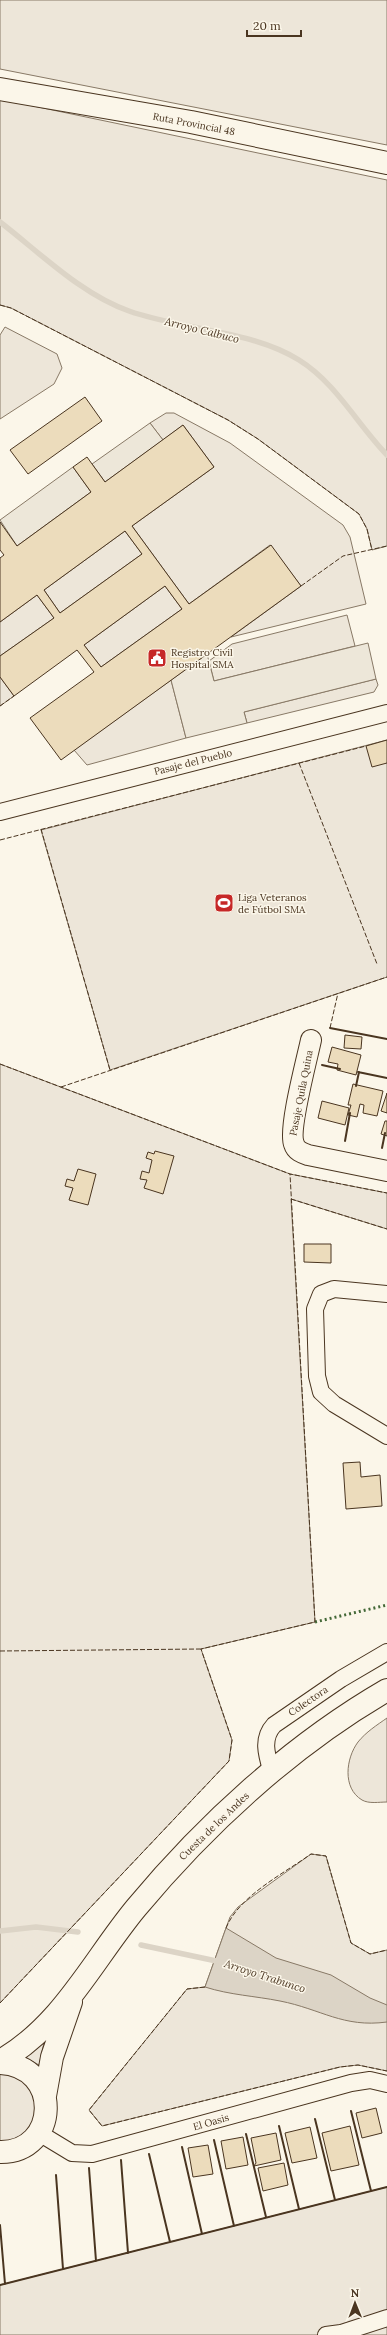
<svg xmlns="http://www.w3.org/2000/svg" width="387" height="2335" font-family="Lora,serif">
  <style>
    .green { fill: #ede6d9; stroke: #887966 }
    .parking { fill: #ede7d9; stroke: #887966 }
    .water { fill: #dcd4c6; stroke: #887966 }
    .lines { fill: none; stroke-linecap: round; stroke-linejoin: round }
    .stream { stroke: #dcd4c6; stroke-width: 5.5 }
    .building { fill: #ecdcbc; stroke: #4a3520; fill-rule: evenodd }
    .minor-casing { stroke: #4a3520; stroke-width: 18 }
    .tertiary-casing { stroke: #4a3520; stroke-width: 22 }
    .secondary-casing { stroke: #4a3520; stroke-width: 24 }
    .primary-casing { stroke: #4a3520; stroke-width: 24 }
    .minor { stroke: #fbf6e9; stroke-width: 16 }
    .tertiary { stroke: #fbf6e9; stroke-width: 20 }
    .secondary { stroke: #fbf6e9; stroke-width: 22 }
    .primary { stroke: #fbf6e9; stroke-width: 22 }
    .hedge { stroke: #436837; stroke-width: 3; stroke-dasharray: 2 3; stroke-linecap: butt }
    .fence { stroke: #4a3520; stroke-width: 1; stroke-dasharray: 5 2; stroke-linecap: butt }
    .wall { stroke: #4a3520; stroke-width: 2 }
    .labels { text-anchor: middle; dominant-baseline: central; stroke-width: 3; stroke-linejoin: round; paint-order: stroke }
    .street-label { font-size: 10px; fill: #4a3520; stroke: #fbf6e9 }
    .poi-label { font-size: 10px; fill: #4a3520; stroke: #fbf6e9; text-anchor: start }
    .water-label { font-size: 11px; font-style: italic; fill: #4a3520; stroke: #fbf6e9 }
  </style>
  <rect width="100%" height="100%" fill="#fbf6e9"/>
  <path class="green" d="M0,0H387V145L0,69Z
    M0,99L387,180V546L372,550L367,529L359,514L258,439L228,420L11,308L0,305Z
    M5,327L57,354L62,368L54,384L0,419V335Z
    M166,413H174L230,443L343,525L350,537L366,604L231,637L301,586L270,545L189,604L132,526L214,467L183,425L163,440L150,423Z
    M125,531L142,554L60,613L44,590Z
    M165,586L182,609L101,667L84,645Z
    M37,595L54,618L0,656V622Z
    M347,615L355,646L214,681L209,661L232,644Z
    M0,677L14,696L0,706Z
    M376,679L378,685L374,692L247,723L244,712Z
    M171,680L186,738L87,765L74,750Z
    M387,740V977L110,1070L41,830Z
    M0,1064L290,1174L387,1193V1229L291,1199L315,1622L201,1649L232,1740L229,1761L0,2003Z
    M387,1718V1802C379,1802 369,1804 362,1800C342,1788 346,1758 358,1742C366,1732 377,1725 387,1718Z
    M311,1854L326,1856L351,1943L370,1954L387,1950V2071L358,2065L340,2067L102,2126L89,2110L187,1989L205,1987L226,1928L230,1917L238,1907Z
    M45,2038L39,2065L22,2056Z
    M0,2070L21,2076L36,2095V2119L22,2138L0,2144Z
    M387,2187V2335H0V2285Z"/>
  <path class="parking" d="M150,423L163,440L105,482L92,464Z
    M73,467L91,492L17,546L0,520Z
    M368,643L376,679L244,712L247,723L186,738L171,680L207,654L214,681Z"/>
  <path class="water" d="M226,1928L276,1958L331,1975L370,1998L387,2005V2022C343,2028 321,2009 280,2001C255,1996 230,1995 205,1987Z"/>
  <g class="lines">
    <path class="stream" d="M0,222C39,252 82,295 129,311C182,330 251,330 299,360C336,383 357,424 387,455
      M0,1931L36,1927L78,1932
      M141,1945L221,1962"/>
  </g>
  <path class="building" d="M85,397L102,421L28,474L10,450Z
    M183,425L214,467L132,526L189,604L271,545L301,586L61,760L30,718L94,672L77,650L14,696L0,677V656L54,618L37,595L0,622V558L4,555L0,550V522L17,546L91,492L73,467L87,457L105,482ZM125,531L142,554L60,613L44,590ZM165,586L182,609L101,667L84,645Z
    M387,740V763L372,767L366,746Z
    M345,1035L362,1037L361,1049L344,1048Z
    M332,1047L361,1055L356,1075L337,1070L338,1064L328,1062Z
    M353,1084L383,1091L377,1116L363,1113L364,1105L360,1104L357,1117L348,1115L351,1105H348Z
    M387,1093V1113L381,1111Z
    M322,1101L349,1108L345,1125L318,1118Z
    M385,1121H387V1136L381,1134Z
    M155,1151L174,1156L163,1194L144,1188L147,1180L140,1179L142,1171L149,1173L152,1160L146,1158L148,1152L154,1154Z
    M78,1169L96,1174L88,1205L69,1200L73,1188L65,1186L67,1179L74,1181Z
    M304,1244H331V1263L304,1262Z
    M360,1462L361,1477L380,1475L382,1506L346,1509L343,1463Z
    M376,2108L382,2133L362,2138L356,2113Z
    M350,2126L359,2165L331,2171L322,2133Z
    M310,2127L317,2158L292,2163L285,2133Z
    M276,2133L281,2160L254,2166L256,2163L251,2138Z
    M243,2137L248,2165L226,2169L221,2141Z
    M208,2145L213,2174L193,2177L188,2148Z
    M284,2163L288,2185L263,2191L258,2168Z"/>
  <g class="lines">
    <defs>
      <path id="minor" d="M0,812L387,713
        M387,1294L334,1289L321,1294L315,1309L317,1376L321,1392L334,1404L387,1436
        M272,1773C267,1756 261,1739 274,1725L341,1679L387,1652
        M39,2133L72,2153L92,2154L351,2083L370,2080L387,2084
        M326,2335L341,2333L387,2318"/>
      <path id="tertiary" d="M311,1040C307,1059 288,1130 294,1144C296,1151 302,1153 308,1155L387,1171"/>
      <path id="secondary" d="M0,89L191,122L387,163"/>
      <path id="primary" d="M0,2061C62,2026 93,1960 136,1908C206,1824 292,1745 387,1690
        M0,2063C63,2066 59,2153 0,2152
        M45,2096L52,2057L71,2002"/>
    </defs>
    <use href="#minor" class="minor-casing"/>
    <use href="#tertiary" class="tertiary-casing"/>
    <use href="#secondary" class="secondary-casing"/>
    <use href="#primary" class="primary-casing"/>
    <use href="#minor" class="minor"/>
    <use href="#tertiary" class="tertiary"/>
    <use href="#secondary" class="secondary"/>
    <use href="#primary" class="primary"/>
    <path class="hedge" d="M315,1622L387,1605"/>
    <path class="fence" d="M0,305L11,308L228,420L258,439L359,514L367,529L372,550
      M301,586L343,556L387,546
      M0,706L14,696
      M299,763L377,964
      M41,829L110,1070
      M0,840L366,746
      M330,1028L338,993
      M0,1064L290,1174L387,1193
      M61,1087L387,977
      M291,1199L387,1229
      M0,1651L201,1649
      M226,1928C239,1896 283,1874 311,1854L326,1856L351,1943L370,1954L387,1950
      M205,1987L187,1989L89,2110L102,2126L340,2067L358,2065L387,2071
      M0,2003L229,1761L232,1740L201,1649L315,1622L290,1174"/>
    <path class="wall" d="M330,1028L387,1039
      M322,1065L340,1069
      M358,1072L387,1078
      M356,1086L359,1072
      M345,1141L350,1113
      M382,1148L385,1133
      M351,2111L371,2191
      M315,2119L335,2200
      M279,2126L299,2209
      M246,2134L266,2217
      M214,2140L234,2226
      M182,2147L202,2234
      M149,2154L170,2242
      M121,2160L128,2253
      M89,2168L96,2261
      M56,2175L63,2269
      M0,2225L5,2284
      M0,2285L387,2187"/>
  </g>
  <defs>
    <symbol id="civic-square" viewBox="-11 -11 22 22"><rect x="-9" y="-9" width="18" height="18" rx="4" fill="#c62828" stroke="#fbf6e9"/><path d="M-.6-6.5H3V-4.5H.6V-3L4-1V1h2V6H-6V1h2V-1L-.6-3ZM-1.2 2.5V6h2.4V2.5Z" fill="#fff"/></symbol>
    <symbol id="stadium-square" viewBox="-11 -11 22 22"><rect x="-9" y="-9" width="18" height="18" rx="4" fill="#c62828" stroke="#fbf6e9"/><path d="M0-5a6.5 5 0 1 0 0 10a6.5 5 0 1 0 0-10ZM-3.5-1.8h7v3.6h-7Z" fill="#fff"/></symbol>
  </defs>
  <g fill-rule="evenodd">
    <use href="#civic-square" x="146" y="647" width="22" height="22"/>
    <use href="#stadium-square" x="213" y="892" width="22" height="22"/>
  </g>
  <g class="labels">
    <g class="street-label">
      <text transform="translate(194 124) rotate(11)">Ruta Provincial 48</text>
      <text transform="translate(193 762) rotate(-14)">Pasaje del Pueblo</text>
      <text transform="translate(301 1093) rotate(-79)">Pasaje Quila Quina</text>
      <text transform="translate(308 1701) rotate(-34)">Colectora</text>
      <text transform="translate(214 1826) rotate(-44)">Cuesta de los Andes</text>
      <text transform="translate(211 2122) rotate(-16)">El Oasis</text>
    </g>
    <g class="poi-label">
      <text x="171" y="652">Registro Civil<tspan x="171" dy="12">Hospital SMA</tspan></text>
      <text x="238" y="897">Liga Veteranos<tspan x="238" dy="12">de Fútbol SMA</tspan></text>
    </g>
    <g class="water-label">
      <text transform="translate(202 330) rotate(14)">Arroyo Calbuco</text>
      <text transform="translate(265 1976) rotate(18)">Arroyo Trabunco</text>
    </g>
  </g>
  <g transform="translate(355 2303) rotate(359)" stroke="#fbf6e9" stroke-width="3" paint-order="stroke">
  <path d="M0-3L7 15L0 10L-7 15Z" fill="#4a3520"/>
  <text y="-6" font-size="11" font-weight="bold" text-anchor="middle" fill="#4a3520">N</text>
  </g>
  <path d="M247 30v6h54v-6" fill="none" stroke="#4a3520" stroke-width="2"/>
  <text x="253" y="30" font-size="12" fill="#4a3520" stroke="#fbf6e9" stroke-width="3" paint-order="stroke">20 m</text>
</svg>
